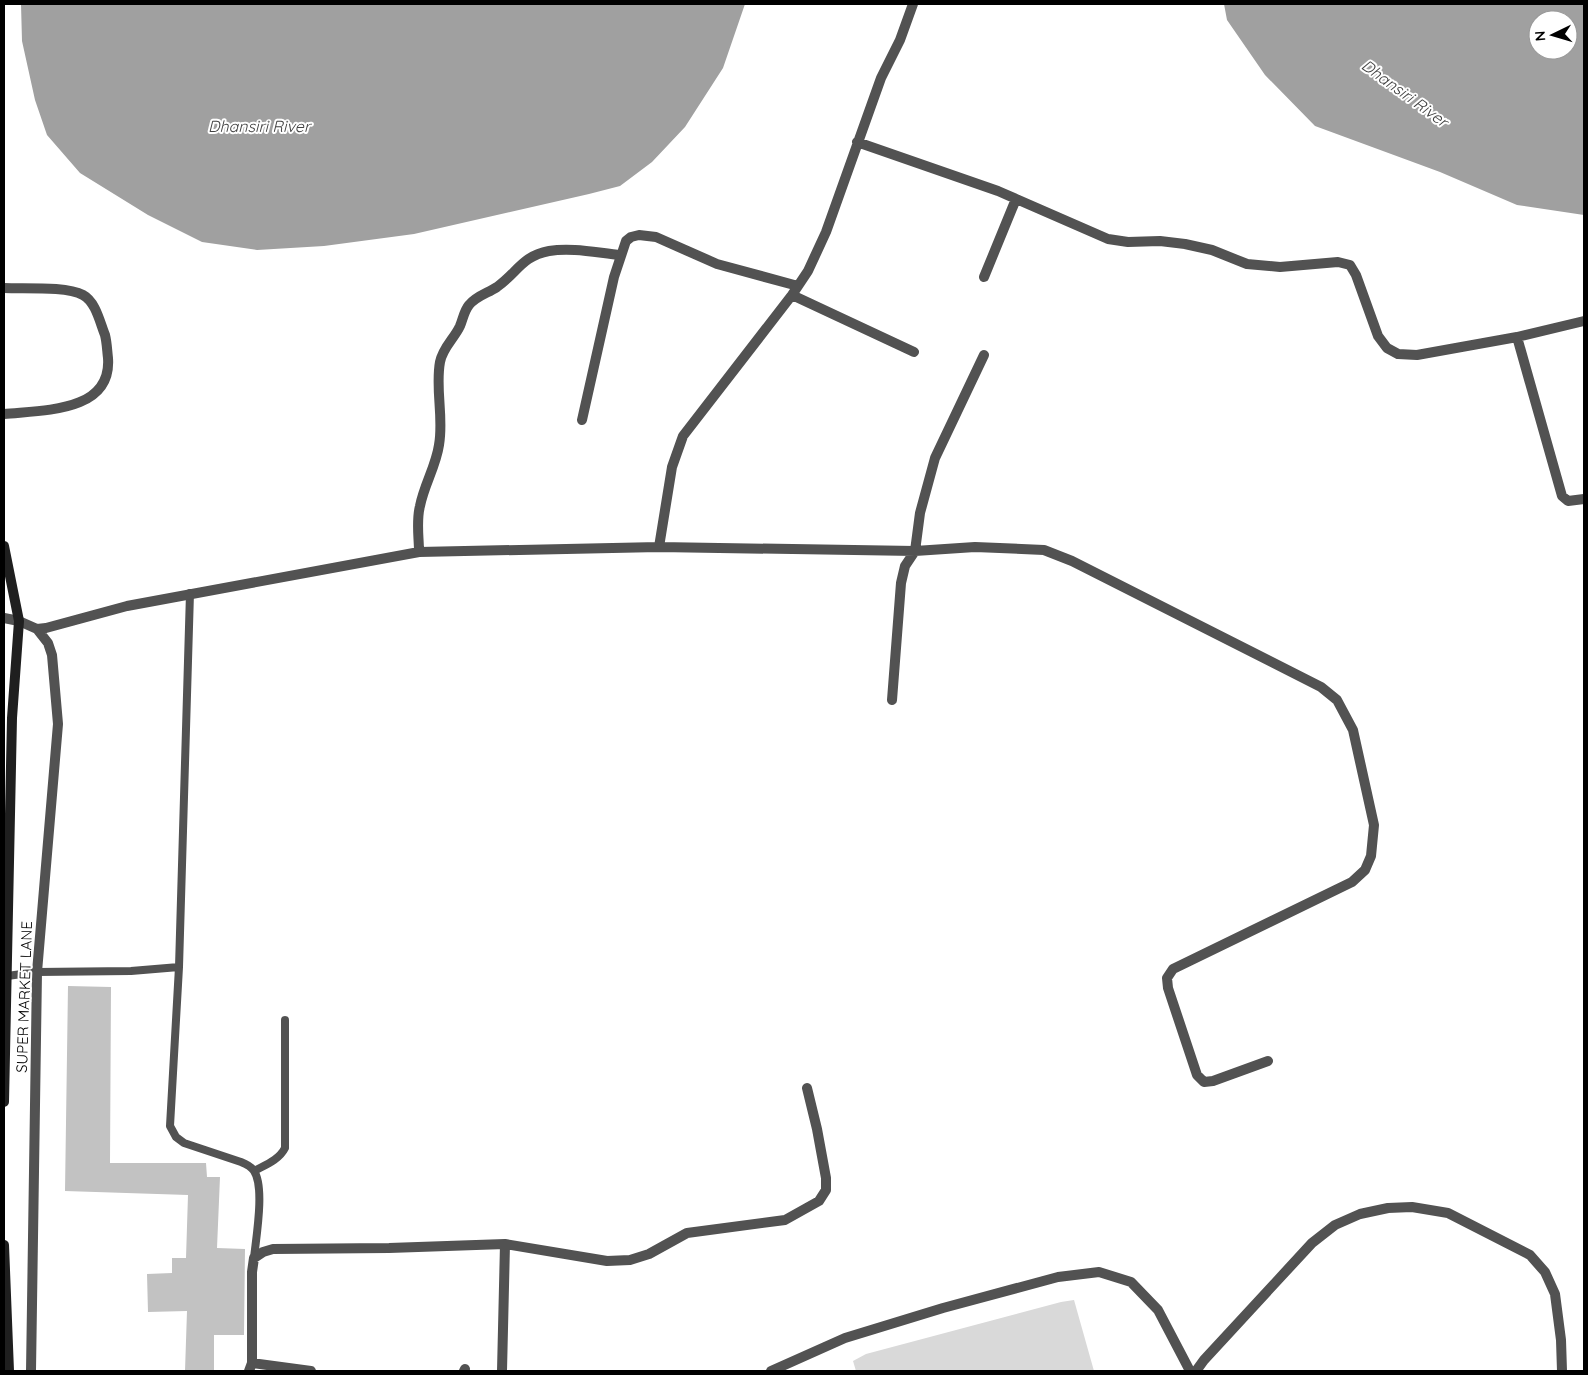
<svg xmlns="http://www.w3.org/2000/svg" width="1588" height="1375" font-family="Quicksand,sans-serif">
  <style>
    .green { fill: #d9d9d9 }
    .water { fill: #a0a0a0; fill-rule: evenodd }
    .building { fill: #c2c2c2 }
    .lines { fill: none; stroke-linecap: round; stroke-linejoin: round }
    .lane { stroke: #525252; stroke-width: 8 }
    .street { stroke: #525252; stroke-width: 10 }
    .secondary { stroke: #1f1f1f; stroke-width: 10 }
    .labels { text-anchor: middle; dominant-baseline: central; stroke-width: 4; stroke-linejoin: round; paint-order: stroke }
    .street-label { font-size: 15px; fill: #000; stroke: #fff }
    .water-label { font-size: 16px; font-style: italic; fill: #414141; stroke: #fff }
  </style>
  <rect width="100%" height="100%" fill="#fff"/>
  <path class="green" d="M1074,1300L1094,1371H856L853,1361L866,1354L1061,1302Z"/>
  <path class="water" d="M21,4H745L723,68L685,127L652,162L620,186L589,194L414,234L324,246L257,250L202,242L148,215L80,173L47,135L35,100L22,41Z
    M1224,4H1584V215L1517,205L1440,172L1315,126L1265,75L1227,20ZM1538,20H1568V50H1538Z"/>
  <path class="building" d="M68,986L111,987L110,1163H206L207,1177H220L217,1248L245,1249L244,1335H214V1371H185L187,1311L148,1312L147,1274L172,1273V1258H186L188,1195L65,1191Z"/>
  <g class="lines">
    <path class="lane" d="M190,593L179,967L170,1126L176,1137L184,1143L241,1162C246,1164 251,1166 254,1171C265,1187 256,1238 254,1258
      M7,976L37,972L131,971L179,967
      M254,1171C265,1165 279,1160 285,1148V1020"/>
    <path class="street" d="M857,142L998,191L1108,239L1128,242L1160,241L1185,244L1212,250L1247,264L1280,267L1338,262L1350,265L1356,275L1378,336L1387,348L1398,354L1417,355L1517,337L1584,321
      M984,277L1016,199
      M4,288C25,289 66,286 83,295C96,302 100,323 105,335C107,343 107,350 108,358C112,413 41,410 4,414
      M792,295L914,352
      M1517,337L1562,496L1568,501L1584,499
      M582,420L614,277L626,241L631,237L639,235L656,237L717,264L798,286
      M659,547L672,467L683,436L792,295L808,271L826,232L881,78L900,40L913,4
      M419,552C419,537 416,521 420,506C424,485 436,466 439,445C444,417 435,389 440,362C443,347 454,339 460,326C463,319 464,311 469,305C476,296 488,293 497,287C517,273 522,256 549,251C572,247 598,253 621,255
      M4,618L19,621L37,629L46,628L127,606L419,552L659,547L915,551L975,547L1044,550L1072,561L1321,687L1337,700L1353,730L1374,825L1371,856L1365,870L1352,882L1173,969L1167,978L1168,988L1197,1075L1204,1082L1213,1081L1268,1061
      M892,700L901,583L905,566L915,551L920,513L935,458L984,355
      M252,1363L311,1371
      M31,1371L37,972L58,724L52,655L48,643L37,629
      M249,1371L252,1363V1272L254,1258L263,1252L273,1249L389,1248L505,1244L607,1261L630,1260L649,1254L687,1233L785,1220L819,1201L826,1190V1178L817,1129L807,1088
      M464,1371L465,1369
      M502,1371L505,1244
      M771,1371L845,1338L943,1308L1058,1277L1099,1272L1131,1282L1158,1310L1190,1371
      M1196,1371L1204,1360L1312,1243L1335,1225L1360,1214L1388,1208L1412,1207L1448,1213L1530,1255L1545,1272L1555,1294L1561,1340L1562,1371"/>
    <path class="secondary" d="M4,546L19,621L12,718L4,1102
      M4,1245L9,1371"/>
  </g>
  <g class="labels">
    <g class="street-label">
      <text transform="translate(24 997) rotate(-88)">SUPER MARKET LANE</text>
    </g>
    <g class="water-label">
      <text transform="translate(1405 93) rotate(36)">Dhansiri River</text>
      <text x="259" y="126">Dhansiri River</text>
    </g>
  </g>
  <rect width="1588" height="1375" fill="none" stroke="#000000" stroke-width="10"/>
  <g transform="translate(1553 35) rotate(265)"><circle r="24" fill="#ffffff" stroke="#999999"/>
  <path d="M0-4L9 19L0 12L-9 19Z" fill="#000000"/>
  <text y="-8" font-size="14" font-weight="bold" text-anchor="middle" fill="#000000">N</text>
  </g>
</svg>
